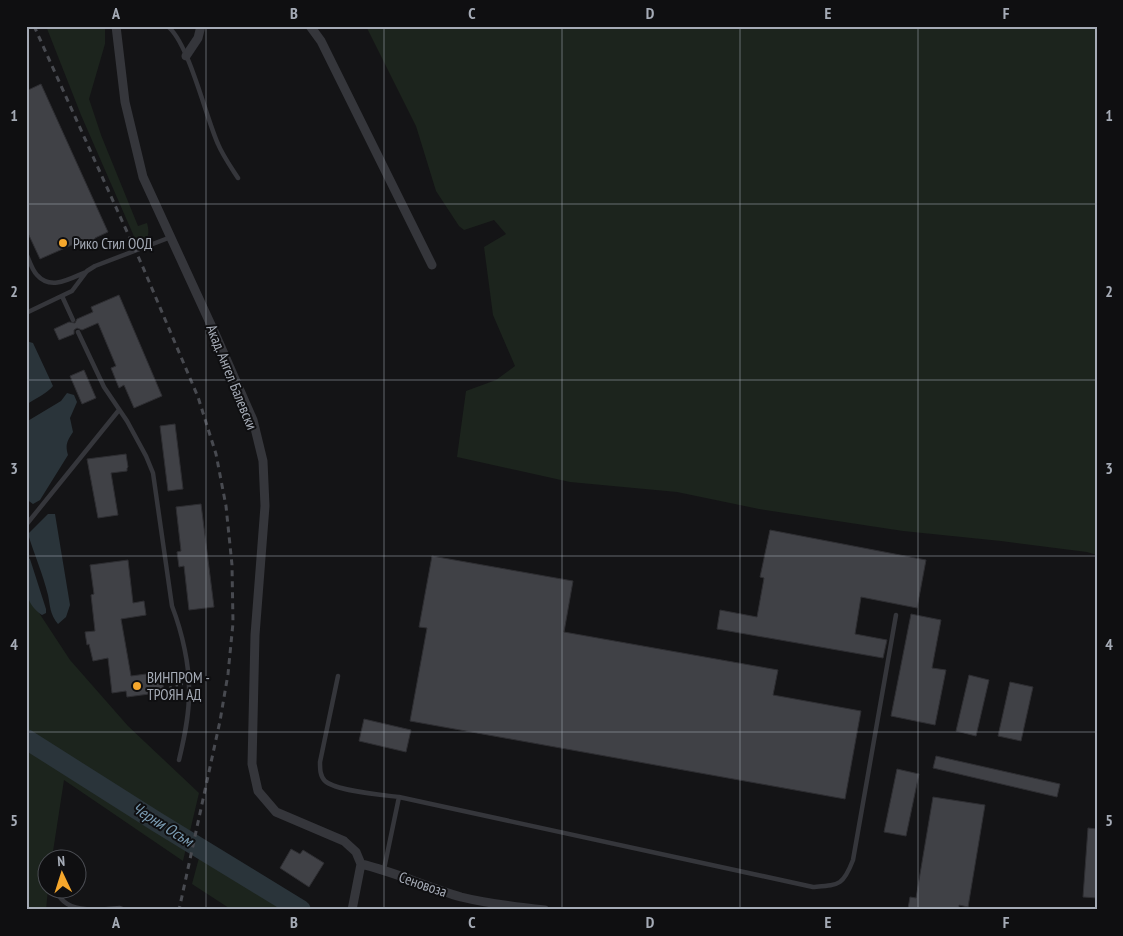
<svg xmlns="http://www.w3.org/2000/svg" width="1123" height="936" font-family="'PT Sans Narrow',sans-serif">
  <style>
    .green { fill: #1c241d }
    .water { fill: #2a343a }
    .lines { fill: none; stroke-linecap: round; stroke-linejoin: round }
    .river { stroke: #2a343a; stroke-width: 20 }
    .building { fill: #404146; stroke: #2e2e32 }
    .path { stroke: #3b3d42; stroke-width: 2; stroke-dasharray: 2.5 4; stroke-linecap: butt }
    .lane { stroke: #35363b; stroke-width: 4.5 }
    .street { stroke: #35363b; stroke-width: 9 }
    .rail { stroke: #484a50; stroke-width: 3; stroke-dasharray: 6 5; stroke-linecap: butt }
    .grid { fill: none; stroke: #a5abb6; stroke-width: 1; stroke-opacity: 0.55 }
    .poi-dot { fill: #f6a72c; stroke: #0f0f11; stroke-width: 2 }
    .labels { text-anchor: middle; dominant-baseline: central; stroke-width: 4; stroke-linejoin: round; paint-order: stroke }
    .poi-label { font-size: 15px; fill: #a5abb6; stroke: #0f0f11; text-anchor: start }
    .street-label { font-size: 15px; fill: #a5abb6; stroke: #0f0f11 }
    .water-label { font-size: 16px; font-style: italic; fill: #7b9cb3; stroke: #0f0f11 }
    .neatline { fill: none; stroke: #a5abb6; stroke-width: 2 }
    .grid-label { font-size: 16px; text-anchor: middle; font-weight: bold; fill: #a5abb6 }
  </style>
  <rect width="100%" height="100%" fill="#141416"/>
  <path class="green" d="M46,26H105V44L89,99L101,135L138,226L147,223C150,234 149,242 136,241L81,115Z
    M366,26H1097V555L1087,552L1001,541L903,531L759,509L677,492L570,482L457,457L466,391L496,380L515,366L493,315L484,247L506,234L494,220L464,230L459,226L436,191L416,126Z
    M26,593L70,660L128,726L199,793L183,861L64,780L52,858H48V889L46,910H26Z
    M200,854L247,887L311,910H232L192,884Z"/>
  <path class="water" d="M26,341L33,343L53,386C48,393 34,399 26,405Z
    M67,393L74,395L77,402L70,418L73,432C67,441 65,445 68,455L40,500L33,504L26,499V422L61,401Z
    M48,514H55L70,605L66,617L58,624C50,615 50,605 48,595C43,574 34,554 28,534Z
    M26,557L30,559L46,609V613L42,615C21,601 26,580 26,557Z"/>
  <g class="lines">
    <path class="river" d="M26,739L157,822L301,910"/>
  </g>
  <path class="building" d="M41,84L108,232L95,238L94,245L85,249L81,241L40,259L26,229V91Z
    M119,295L162,396L134,408L124,385L119,388L111,368L116,366L98,323L82,330L77,328L74,330V334L59,340L54,329L69,322L75,323L77,319L93,312L91,307Z
    M84,370L96,398L82,404L70,376Z
    M175,424L183,489L168,491L160,426Z
    M126,454L128,467L127,468V471L111,473L118,515L98,518L87,459Z
    M201,504L214,607L189,610L184,566L179,567L177,552L181,551L176,507Z
    M770,530L926,560L917,608L861,597L855,634L887,640L883,658L717,629L720,610L757,617L764,578L760,577Z
    M432,556L573,581L564,632L778,670L773,695L861,711L845,799L410,721L427,628L419,627Z
    M128,560L133,603L144,601L146,615L121,619L131,676L161,672L164,692L127,697L126,691L112,693L108,658L93,661L89,644L87,645L85,632L95,631L91,595L94,594L90,565Z
    M911,614L941,620L932,668L946,670L935,725L891,716Z
    M969,675L989,680L976,736L956,731Z
    M1010,682L1033,687L1021,741L998,736Z
    M364,719L411,730L406,752L359,741Z
    M936,756L1060,784L1057,797L933,768Z
    M897,769L919,774L906,836L884,832Z
    M933,797L985,805L968,907L959,905V910L908,909L910,897L916,898Z
    M1088,828L1097,829V898L1083,897Z
    M291,849L300,854L303,850L324,863L309,887L280,868Z"/>
  <g class="lines">
    <path class="path" d="M163,689L183,684"/>
    <path class="lane" d="M167,26C188,40 206,118 218,144C223,156 231,167 238,178
      M26,253C29,260 32,270 37,275C51,291 71,278 86,272
      M62,296L73,320
      M26,313L72,291L87,271L95,266L171,237
      M78,332L104,387L127,421L146,456L153,473L172,606C182,632 190,666 189,694C189,717 184,739 179,760
      M26,525L119,410
      M338,676L320,762C320,769 320,776 325,781C336,791 383,795 399,797L813,887C839,885 843,886 853,860L896,615
      M384,869L399,797
      M56,888C62,915 99,910 120,908L125,910"/>
    <path class="street" d="M116,26L125,102L143,177L217,338L253,420L263,461L265,506L255,635L252,764L258,791L276,812L344,841L356,852L361,864
      M310,26L321,41L432,265
      M186,56L198,38L201,26
      M361,864C395,872 427,887 461,897C489,904 517,907 545,910
      M352,910L361,864"/>
    <path class="rail" d="M34,26L142,265L198,397L216,454L226,506L232,565L233,623L228,674L220,721L179,910"/>
  </g>
  <path class="grid" d="M206,26V910M384,26V910M562,26V910M740,26V910M918,26V910M26,204H1097M26,380H1097M26,556H1097M26,732H1097"/>
  <g class="poi-dot">
    <circle cx="63" cy="243" r="5"/>
    <circle cx="137" cy="686" r="5"/>
  </g>
  <g class="labels">
    <g class="poi-label">
      <text x="73" y="243">Рико Стил ООД</text>
      <text x="147" y="677">ВИНПРОМ -<tspan x="147" dy="17">ТРОЯН АД</tspan></text>
    </g>
    <g class="street-label">
      <text transform="translate(232 377) rotate(68)">Акад. Ангел Балевски</text>
      <text transform="translate(423 884) rotate(19)">Сеновоза</text>
    </g>
    <g class="water-label">
      <text transform="translate(163 824) rotate(32)">Черни Осъм</text>
    </g>
  </g>
  <rect width="1123" height="936" fill="none" stroke="#0f0f11" stroke-width="55"/>
  <g transform="translate(62 874) rotate(356)"><circle r="24" fill="#0f0f11" stroke="#4b4d53"/>
  <path d="M0-4L9 19L0 12L-9 19Z" fill="#f6a72c"/>
  <text y="-8" font-size="14" font-weight="bold" text-anchor="middle" fill="#a5abb6">N</text>
  </g>
  <rect x="28" y="28" width="1068" height="880" class="neatline"/>
  <g class="grid-label">
    <text x="116" y="19">A</text>
    <text x="294" y="19">B</text>
    <text x="472" y="19">C</text>
    <text x="650" y="19">D</text>
    <text x="828" y="19">E</text>
    <text x="1006" y="19">F</text>
    <text x="14" y="121">1</text>
    <text x="1109" y="121">1</text>
    <text x="14" y="297">2</text>
    <text x="1109" y="297">2</text>
    <text x="14" y="474">3</text>
    <text x="1109" y="474">3</text>
    <text x="14" y="650">4</text>
    <text x="1109" y="650">4</text>
    <text x="14" y="826">5</text>
    <text x="1109" y="826">5</text>
    <text x="116" y="928">A</text>
    <text x="294" y="928">B</text>
    <text x="472" y="928">C</text>
    <text x="650" y="928">D</text>
    <text x="828" y="928">E</text>
    <text x="1006" y="928">F</text>
  </g>
</svg>
